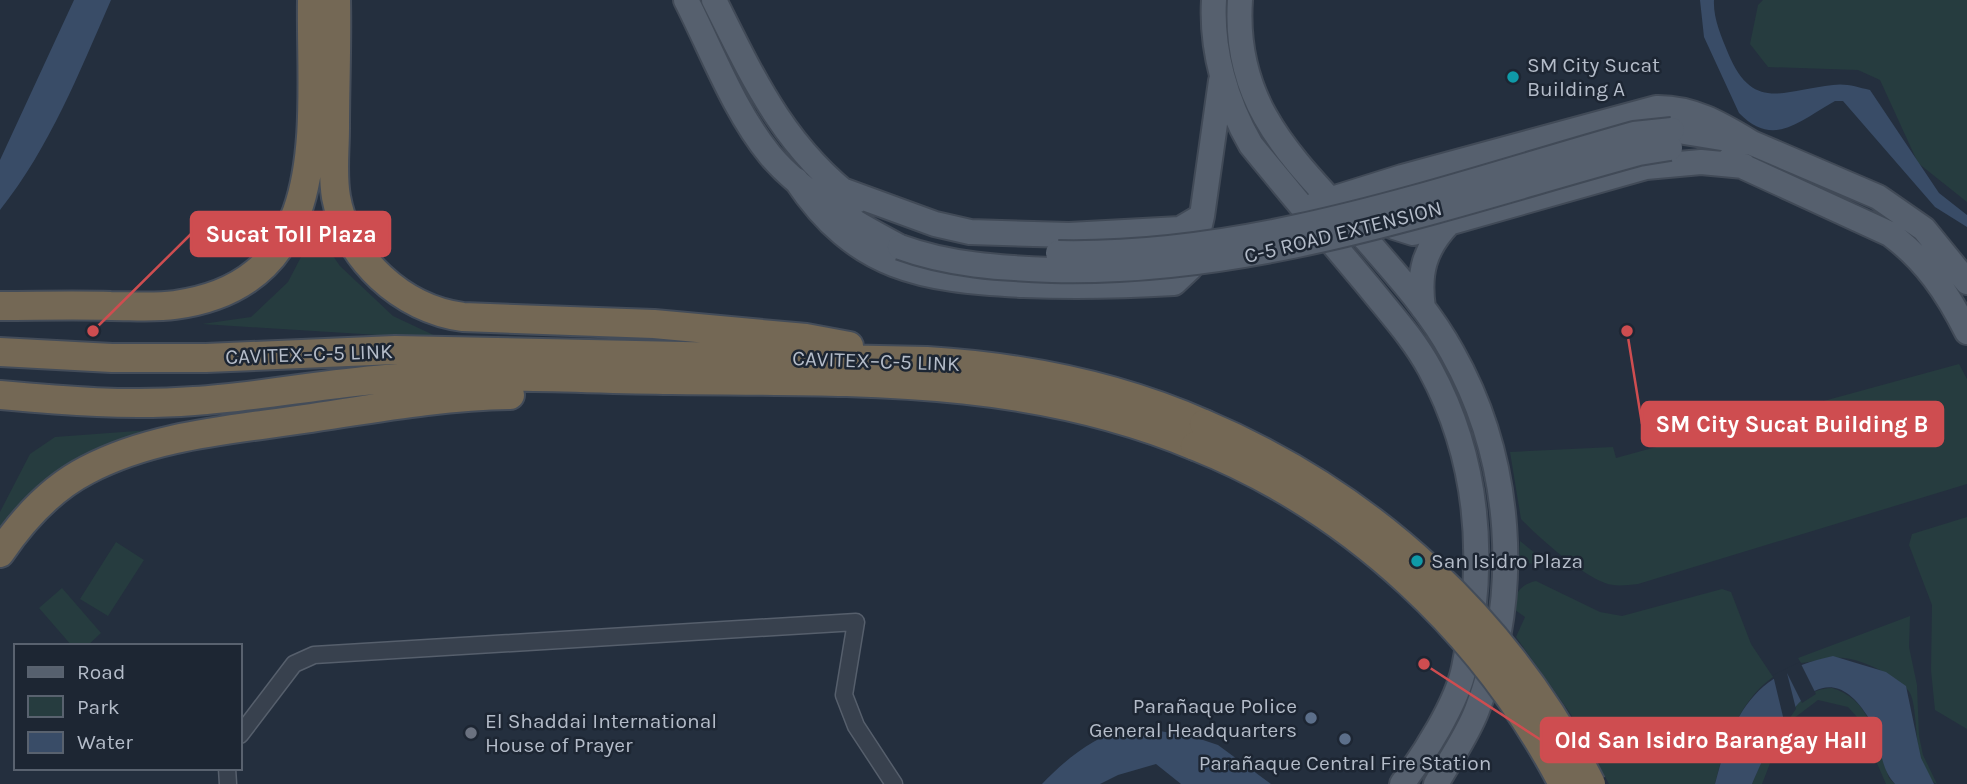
<svg xmlns="http://www.w3.org/2000/svg" width="1967" height="784" font-family="Karla,sans-serif">
  <style>
    .green { fill: #263c3f }
    .water { fill: #394c67 }
    .pier { fill: #242f3e }
    .lines { fill: none; stroke-linecap: round; stroke-linejoin: round }
    .street-casing { stroke: #565f6c; stroke-width: 19 }
    .primary-casing { stroke: #414a57; stroke-width: 28 }
    .highway-casing { stroke: #434c59; stroke-width: 32 }
    .street { stroke: #38414e; stroke-width: 16 }
    .primary { stroke: #56606e; stroke-width: 24 }
    .highway { stroke: #746855; stroke-width: 28 }
    .primary-bridge-casing { stroke: #414a57; stroke-width: 28; stroke-linecap: butt }
    .highway-bridge-casing { stroke: #434c59; stroke-width: 32; stroke-linecap: butt }
    .primary-bridge { stroke: #56606e; stroke-width: 24 }
    .highway-bridge { stroke: #746855; stroke-width: 28 }
    .culture-dot { fill: #0f9aa8; stroke: #1d2633; stroke-width: 2.5 }
    .service-dot { fill: #5c6f8a; stroke: #1d2633; stroke-width: 2.5 }
    .worship-dot { fill: #6b7280; stroke: #1d2633; stroke-width: 2.5 }
    .labels { text-anchor: middle; dominant-baseline: central; stroke-width: 5; stroke-linejoin: round; paint-order: stroke }
    .poi-label { font-size: 21px; fill: #b4bcc9; stroke: #1d2633; text-anchor: start }
    .street-label { font-size: 21px; fill: #b4bcc9; stroke: #1d2633 }
    .leader { fill: none; stroke: #ce4d50; stroke-width: 2.5 }
    .callout-dot { fill: #ce4d50; stroke: #1d2633; stroke-width: 2.5 }
    .callout { fill: #ce4d50; stroke: #ce4d50; stroke-width: 2.5 }
    .callout-label { font-size: 23px; text-anchor: middle; font-weight: bold; fill: #fff }
  </style>
  <rect width="100%" height="100%" fill="#242f3e"/>
  <path class="green" d="M1763,0H1967V202L1918,163L1880,80L1858,70L1768,67L1750,44L1758,5Z
    M315,230L340,266L393,316L442,339L202,324L251,317L288,282Z
    M1959,364L1967,379V484L1638,584C1627,585 1615,587 1605,583C1580,574 1539,538 1521,519L1510,452L1613,447L1616,458Z
    M177,428L0,537V512L30,454L55,437Z
    M1967,517V729L1935,710L1931,670L1932,605L1909,545L1912,534Z
    M1520,540V541L1551,566L1519,562Z
    M116,542L144,560L108,616L80,599Z
    M1536,581L1600,612L1622,616L1722,589L1731,592L1751,644L1773,677C1739,701 1724,746 1715,784H1609L1570,713L1516,637L1525,617L1515,610C1513,594 1521,584 1536,581Z
    M62,588L101,633L87,646H72L39,608Z
    M1910,616L1909,647L1917,685L1919,736L1923,755L1937,784C1911,773 1920,713 1910,693C1902,678 1861,659 1844,658C1831,657 1814,662 1801,663L1798,658Z
    M1832,688C1873,700 1876,743 1889,778L1895,784H1886L1857,717L1848,707L1818,700L1785,725L1762,784H1752C1767,749 1787,689 1832,688Z"/>
  <path class="water" d="M74,0H111C79,73 50,147 0,210V160Z
    M1700,0H1714C1713,18 1721,36 1728,53C1753,113 1783,90 1833,85C1846,83 1857,87 1870,90L1939,193L1967,215V227L1935,207L1843,101H1835C1800,120 1774,149 1739,113L1704,37Z
    M1833,656L1886,672L1906,686L1921,758L1934,784H1895C1877,764 1883,741 1870,720C1819,634 1771,739 1752,784H1715C1734,709 1755,673 1833,656Z
    M1131,726L1194,737L1218,745L1271,784H1181L1156,764L1118,775L1100,784H1042C1069,756 1094,737 1131,726Z"/>
  <path class="pier" d="M1800,662L1816,694L1802,703L1787,673L1796,709L1785,725L1773,675Z"/>
  <g class="lines">
    <defs>
      <path id="street" d="M240,735L294,664L314,655L856,622L844,695L856,726L894,784
        M227,768L228,784"/>
      <path id="primary" d="M686,0C712,51 734,111 770,155C803,194 855,223 900,247
        M714,0C753,78 784,147 856,201
        M1214,0C1211,50 1226,102 1251,145C1290,193 1330,240 1370,288C1390,313 1414,339 1430,369C1481,463 1486,565 1464,668C1457,703 1424,755 1402,784
        M1240,0C1232,117 1307,169 1376,251C1403,282 1432,315 1452,352C1513,460 1522,594 1477,710C1467,736 1450,760 1436,784
        M1672,130L1752,143L1878,197L1924,229L1967,282
        M1729,160L1890,234C1925,260 1947,292 1967,332
        M796,180C856,270 922,280 1023,285C1074,287 1124,286 1174,283L1190,268L1202,216L1221,81
        M842,190L935,224L970,232L1069,235L1180,229L1202,216
        M1316,204L1402,177L1656,108C1693,107 1722,125 1752,143
        M1383,208L1394,227L1413,233L1646,167L1701,162L1744,166
        M1423,308C1418,273 1424,249 1449,223"/>
      <path id="highway" d="M336,0C337,43 335,85 335,128C335,151 332,174 336,197C347,259 402,309 463,317L654,324L806,338L849,346
        M0,306C37,306 74,305 111,306C132,306 154,308 175,305C337,283 310,120 312,0
        M0,352L112,358H206L395,350L927,361C1023,367 1116,385 1204,424
        M0,395C65,401 129,406 194,401C258,397 321,384 386,379C481,373 576,379 671,380C852,382 1025,375 1195,446
        M0,553C23,519 50,489 87,470C154,435 231,430 304,419C372,409 441,396 510,395"/>
    </defs>
    <use href="#street" class="street-casing"/>
    <use href="#primary" class="primary-casing"/>
    <use href="#highway" class="highway-casing"/>
    <use href="#street" class="street"/>
    <use href="#primary" class="primary"/>
    <use href="#highway" class="highway"/>
    <defs>
      <path id="primary-bridge" d="M900,247C949,265 1000,268 1052,270C1256,275 1445,206 1639,153L1670,148
        M1058,253C1257,257 1445,187 1634,134L1672,130"/>
      <path id="highway-bridge" d="M1204,424C1372,495 1508,621 1591,784
        M1195,446C1353,509 1485,634 1563,784"/>
    </defs>
    <use href="#primary-bridge" class="primary-bridge-casing"/>
    <use href="#highway-bridge" class="highway-bridge-casing"/>
    <use href="#primary-bridge" class="primary-bridge"/>
    <use href="#highway-bridge" class="highway-bridge"/>
  </g>
  <g class="culture-dot">
    <circle cx="1513" cy="77" r="7"/>
    <circle cx="1417" cy="561" r="7"/>
  </g>
  <g class="service-dot">
    <circle cx="1311" cy="718" r="7"/>
    <circle cx="1345" cy="739" r="7"/>
  </g>
  <circle class="worship-dot" cx="471" cy="733" r="7"/>
  <g class="labels">
    <g class="poi-label">
      <text x="1527" y="65">SM City Sucat<tspan x="1527" dy="24">Building A</tspan></text>
      <text x="1431" y="561">San Isidro Plaza</text>
      <text x="1297" y="706" text-anchor="end">Parañaque Police<tspan x="1297" dy="24">General Headquarters</tspan></text>
      <text x="485" y="721">El Shaddai International<tspan x="485" dy="24">House of Prayer</tspan></text>
      <text x="1345" y="763" text-anchor="middle">Parañaque Central Fire Station</text>
    </g>
    <g class="street-label">
      <text transform="translate(1343 232) rotate(-14)">C-5 ROAD EXTENSION</text>
      <text transform="translate(309 354) rotate(-2)">CAVITEX–C-5 LINK</text>
      <text transform="translate(876 361) rotate(2)">CAVITEX–C-5 LINK</text>
    </g>
  </g>
  <path class="leader" d="M93 331L191 234M1627 331L1642 424M1424 664L1541 740"/>
  <g class="callout-dot">
    <circle cx="93" cy="331" r="7"/>
    <circle cx="1627" cy="331" r="7"/>
    <circle cx="1424" cy="664" r="7"/>
  </g>
  <g class="callout">
    <rect x="191" y="212" width="199" height="44" rx="7"/>
    <rect x="1642" y="402" width="301" height="44" rx="7"/>
    <rect x="1541" y="718" width="340" height="44" rx="7"/>
  </g>
  <g class="callout-label">
    <text x="291" y="242">Sucat Toll Plaza</text>
    <text x="1792" y="432">SM City Sucat Building B</text>
    <text x="1711" y="748">Old San Isidro Barangay Hall</text>
  </g>
  <rect x="14" y="644" width="228" height="126" fill="#1d2633" stroke="#59626f" stroke-width="2"/>
  <rect x="28" y="667" width="35" height="10" fill="#56606e" stroke="#59626f" stroke-width="2"/>
  <text x="77" y="679" font-size="21" fill="#b4bcc9">Road</text>
  <rect x="28" y="696" width="35" height="21" fill="#263c3f" stroke="#59626f" stroke-width="2"/>
  <text x="77" y="714" font-size="21" fill="#b4bcc9">Park</text>
  <rect x="28" y="732" width="35" height="21" fill="#394c67" stroke="#59626f" stroke-width="2"/>
  <text x="77" y="749" font-size="21" fill="#b4bcc9">Water</text>
</svg>
